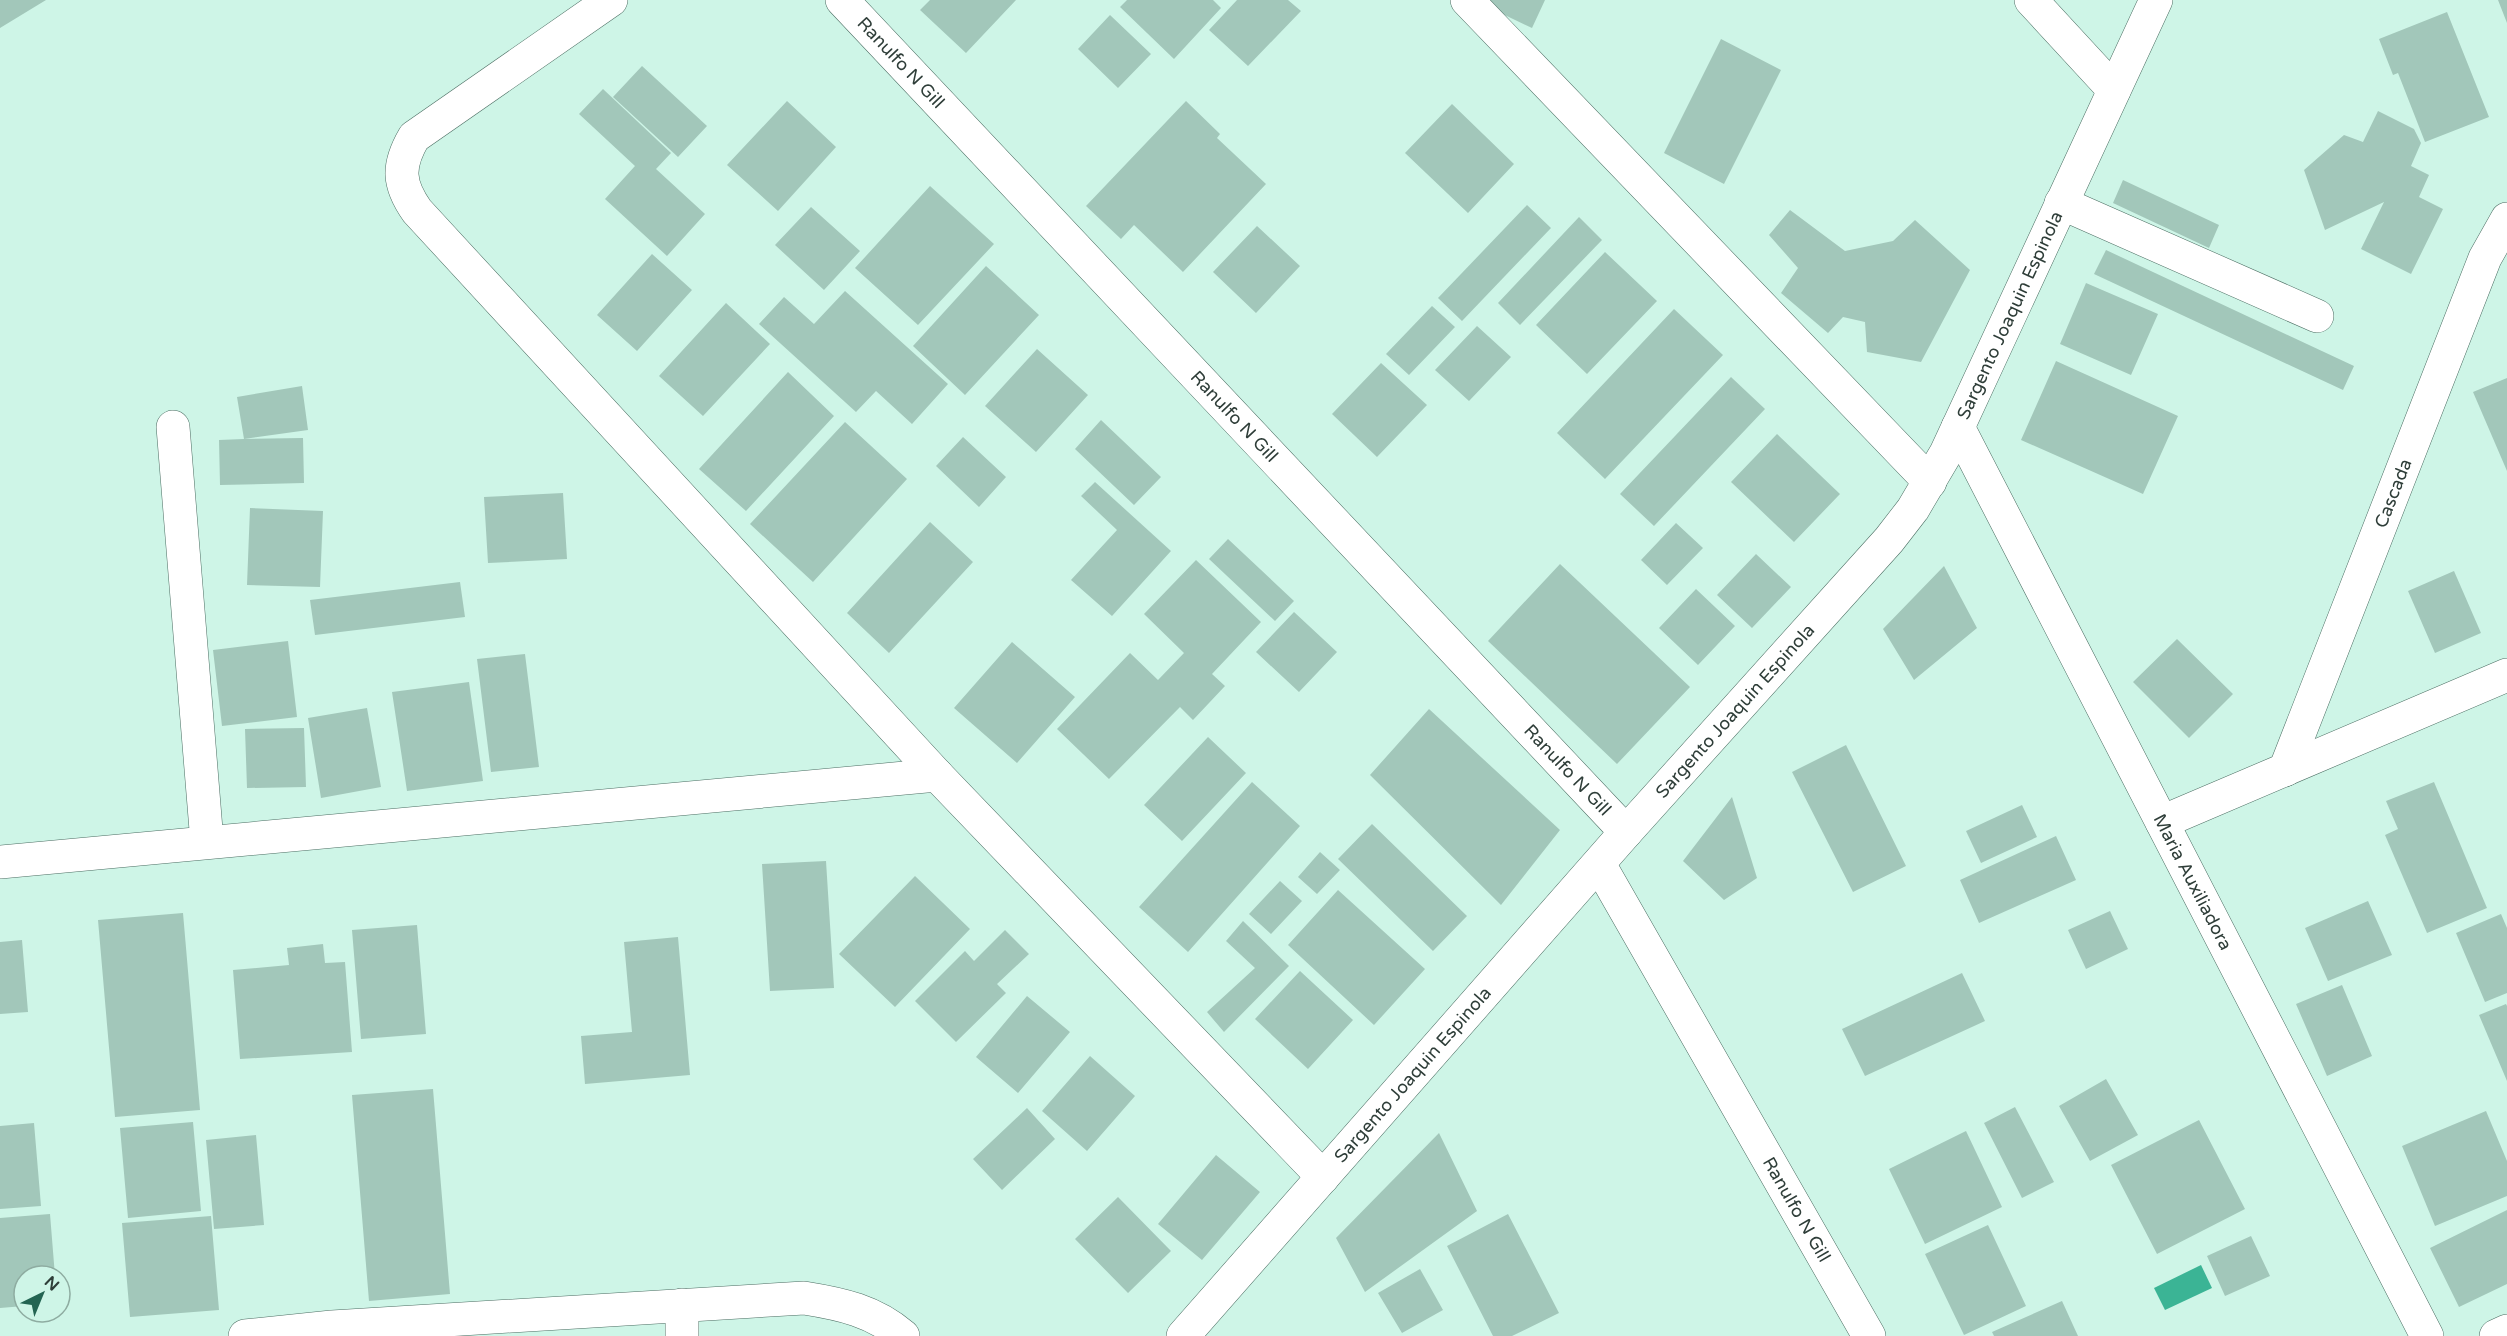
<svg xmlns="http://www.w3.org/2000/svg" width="2507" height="1336" font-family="'Varela Round',sans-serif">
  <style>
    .water { fill: #3bb495 }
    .building { fill: #a2c7ba }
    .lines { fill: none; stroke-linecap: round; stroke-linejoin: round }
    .minor-casing { stroke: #4c6e63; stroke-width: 34 }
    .minor { stroke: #fff; stroke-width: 33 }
    .labels { text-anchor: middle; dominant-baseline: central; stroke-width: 6; stroke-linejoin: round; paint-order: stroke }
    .street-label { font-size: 18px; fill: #2f3e39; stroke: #cef5e7 }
  </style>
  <rect width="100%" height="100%" fill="#cef5e7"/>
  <path class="water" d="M2201,1265L2212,1288L2165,1310L2154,1288Z"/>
  <path class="building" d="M0,0H46L0,28Z
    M930,0H1016L966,53L920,10Z
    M1127,0H1213L1221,8L1174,59L1120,7Z
    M1237,0H1288L1301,11L1248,66L1209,30Z
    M1488,0H1545L1532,28L1486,6Z
    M2498,0H2507V23Z
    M2447,12L2489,117L2425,142L2398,73L2393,75L2379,39Z
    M1110,15L1151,54L1118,88L1078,49Z
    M1721,39L1781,70L1724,184L1664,153Z
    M642,66L707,126L678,157L613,97Z
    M603,89L671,153L656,169L705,214L667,256L605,199L635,166L579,114Z
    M787,101L836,147L778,211L727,165Z
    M1186,101L1220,134L1217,138L1266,184L1183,272L1134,225L1121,239L1086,206Z
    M1452,104L1514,164L1468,213L1405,153Z
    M2378,111L2414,129L2421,143L2411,166L2429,175L2419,197L2443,209L2411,274L2361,249L2384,202L2325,230L2304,170L2344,135L2363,142Z
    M2123,180L2219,225L2209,248L2113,203Z
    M930,186L994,244L918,325L855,268Z
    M1527,205L1551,228L1462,321L1438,298Z
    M811,207L860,251L824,290L775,245Z
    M1790,210L1845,251L1893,241L1915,220L1970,270L1921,362L1867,352L1865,322L1843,317L1828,333L1781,293L1798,268L1769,235Z
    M1579,217L1602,240L1520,325L1498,303Z
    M1257,226L1300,266L1256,313L1213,272Z
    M2106,250L2354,366L2343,390L2094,274Z
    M1605,252L1657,301L1587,374L1536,325Z
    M652,254L692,290L637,351L597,315Z
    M986,266L1039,315L965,395L913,346Z
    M2086,283L2158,314L2131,375L2060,344Z
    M845,291L948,384L912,424L876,391L856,412L759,324L784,297L814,324Z
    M726,303L770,344L703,416L659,376Z
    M1432,306L1455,327L1409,375L1386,354Z
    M1674,309L1723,355L1605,479L1557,433Z
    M1477,326L1511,357L1469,401L1435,370Z
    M1037,349L1088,395L1036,452L985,406Z
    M2056,361L2178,416L2143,494L2021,440Z
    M1381,363L1427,405L1377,457L1332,414Z
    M788,372L834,416L746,511L699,469Z
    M1731,377L1765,409L1654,526L1620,494Z
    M2507,378V471L2473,392Z
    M302,386L308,430L244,439L303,438L304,483L220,485L219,440L244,439L237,397Z
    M1101,420L1161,477L1134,505L1075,449Z
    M845,422L907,479L813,582L750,524Z
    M1777,434L1840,494L1794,542L1731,482Z
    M963,437L1006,477L979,507L936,466Z
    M1095,482L1171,551L1112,616L1071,580L1117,530L1081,496Z
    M563,493L567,559L488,563L484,497Z
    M250,508L323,511L320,587L247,585Z
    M930,522L973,562L889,653L847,613Z
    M1676,523L1703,548L1667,585L1641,560Z
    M1228,539L1294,601L1275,621L1209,559Z
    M1756,554L1791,587L1752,628L1717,595Z
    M1196,560L1261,622L1212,674L1225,686L1193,720L1180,707L1109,779L1057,729L1130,653L1158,680L1184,653L1144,614Z
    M1560,564L1690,687L1617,764L1488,641Z
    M1944,566L1977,628L1914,680L1883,629Z
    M2454,571L2481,633L2435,653L2408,591Z
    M460,582L465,617L315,635L310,600Z
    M1696,589L1735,626L1698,665L1659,628Z
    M1294,612L1337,652L1299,692L1256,652Z
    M2177,639L2233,694L2189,738L2133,682Z
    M288,641L297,717L222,726L213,650Z
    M1012,642L1075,697L1017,763L954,708Z
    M525,654L539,767L491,772L477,659Z
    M469,682L483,781L407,791L392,692Z
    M367,708L381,787L321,798L308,718Z
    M1429,709L1560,830L1501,905L1370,775Z
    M304,728L306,787L247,788L245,729Z
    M1208,737L1246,773L1182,841L1144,805Z
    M1846,745L1906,866L1853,892L1792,772Z
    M1252,782L1300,826L1188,952L1139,907Z
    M2434,782L2487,908L2427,933L2385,835L2398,829L2386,801Z
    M1732,797L1757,878L1724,900L1683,861Z
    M2022,805L2037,837L1981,863L1966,831Z
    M1372,824L1467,916L1433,951L1338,859Z
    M2056,836L2076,880L1979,923L1960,880Z
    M1320,852L1340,870L1317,894L1298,877Z
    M826,861L834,988L770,991L762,864Z
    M915,876L970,929L895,1007L839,954Z
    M1280,881L1302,901L1271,934L1249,914Z
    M1338,890L1425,969L1374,1025L1288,945Z
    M2368,901L2392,955L2328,981L2305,928Z
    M2110,911L2128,949L2086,969L2068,930Z
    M183,913L200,1110L115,1117L98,920Z
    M2501,914L2507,928V993L2485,1002L2456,933Z
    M1243,921L1289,966L1224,1032L1207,1012L1255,968L1226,941Z
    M417,925L426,1034L361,1039L352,930Z
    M1005,930L1029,954L997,984L1006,993L956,1042L915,1001L965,951L974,961Z
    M678,937L690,1075L585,1084L581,1036L632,1032L624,942Z
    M22,940L28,1012L0,1014V942Z
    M323,944L325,963L345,962L352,1052L240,1059L233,970L289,965L287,948Z
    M1300,971L1353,1020L1308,1069L1255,1019Z
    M1962,973L1985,1021L1865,1076L1842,1029Z
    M2342,985L2372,1056L2327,1076L2296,1004Z
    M1027,996L1070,1032L1018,1093L976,1057Z
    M2506,1004L2507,1006V1081L2479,1015Z
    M1090,1056L1135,1096L1087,1151L1042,1111Z
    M2106,1079L2138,1135L2090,1161L2059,1106Z
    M433,1089L450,1294L369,1301L352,1095Z
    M2015,1107L2054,1182L2022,1198L1984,1123Z
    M1027,1108L1055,1139L1002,1190L973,1159Z
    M2486,1111L2507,1161V1196L2435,1226L2402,1146Z
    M2199,1120L2245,1209L2157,1254L2111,1165Z
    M193,1122L201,1211L128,1218L120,1128Z
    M34,1123L41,1206L0,1209V1126Z
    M1966,1131L2002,1207L1925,1244L1889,1169Z
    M1439,1133L1477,1211L1365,1292L1336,1238Z
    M256,1135L264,1225L214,1229L206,1140Z
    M1216,1155L1260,1192L1202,1260L1158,1224Z
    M1118,1197L1171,1251L1128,1293L1075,1239Z
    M2507,1210V1284L2459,1307L2430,1248Z
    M50,1214L55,1276H24V1306L0,1308V1218Z
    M1508,1214L1559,1313L1512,1336H1493L1447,1246Z
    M211,1216L219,1310L130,1317L122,1223Z
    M1988,1225L2026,1306L1964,1335L1925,1254Z
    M2251,1236L2270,1276L2225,1296L2207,1256Z
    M1420,1269L1443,1310L1402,1333L1378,1293Z
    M2062,1301L2078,1336H1994L1992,1332Z"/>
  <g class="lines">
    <defs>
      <g id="minor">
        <path d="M611,0L414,137C397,166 398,184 417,211L937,775L1323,1177"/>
        <path id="s1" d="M842,0L1626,832"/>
        <path d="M1467,0L1930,482"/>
        <path d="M2031,0L2114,90"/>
        <path d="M2061,203L2317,316"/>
        <path d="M173,427L207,842"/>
        <path id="s2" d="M1958,427L2427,1336"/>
        <path id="s3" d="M2285,770L2485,258L2507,219"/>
        <path d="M2162,822L2507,675"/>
        <path d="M0,862L937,775"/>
        <path id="s4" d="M1599,864L1869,1336"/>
        <path d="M682,1305V1336"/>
        <path d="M245,1336L332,1327L804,1298C842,1304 874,1311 903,1336"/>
        <path id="s5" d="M1183,1336L1626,832L1889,540L1913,509L1946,453L2156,0"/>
        <path d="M2496,1336L2507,1331"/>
      </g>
    </defs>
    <use href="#minor" class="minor-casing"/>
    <use href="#minor" class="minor"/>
  </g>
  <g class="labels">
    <g class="street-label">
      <text stroke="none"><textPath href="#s1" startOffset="86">Ranulfo N Gill</textPath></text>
      <text stroke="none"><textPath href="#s5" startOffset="1320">Sargento Joaquin Espinola</textPath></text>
      <text stroke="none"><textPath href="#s1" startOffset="572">Ranulfo N Gill</textPath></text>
      <text stroke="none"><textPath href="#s3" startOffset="297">Cascada</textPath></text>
      <text stroke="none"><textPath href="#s5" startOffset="834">Sargento Joaquin Espinola</textPath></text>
      <text stroke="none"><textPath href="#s1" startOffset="1058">Ranulfo N Gill</textPath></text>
      <text stroke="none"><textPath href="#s2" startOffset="512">Maria Auxiliadora</textPath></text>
      <text stroke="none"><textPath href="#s5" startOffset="348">Sargento Joaquin Espinola</textPath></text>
      <text stroke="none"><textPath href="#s4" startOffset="398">Ranulfo N Gill</textPath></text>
    </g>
  </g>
  <g transform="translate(42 1294) rotate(43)"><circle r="28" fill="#cef5e7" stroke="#8eaca1" stroke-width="1.5"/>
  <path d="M0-4.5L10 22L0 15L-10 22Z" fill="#236452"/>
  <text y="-9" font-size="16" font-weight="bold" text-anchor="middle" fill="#2f3e39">N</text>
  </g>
</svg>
